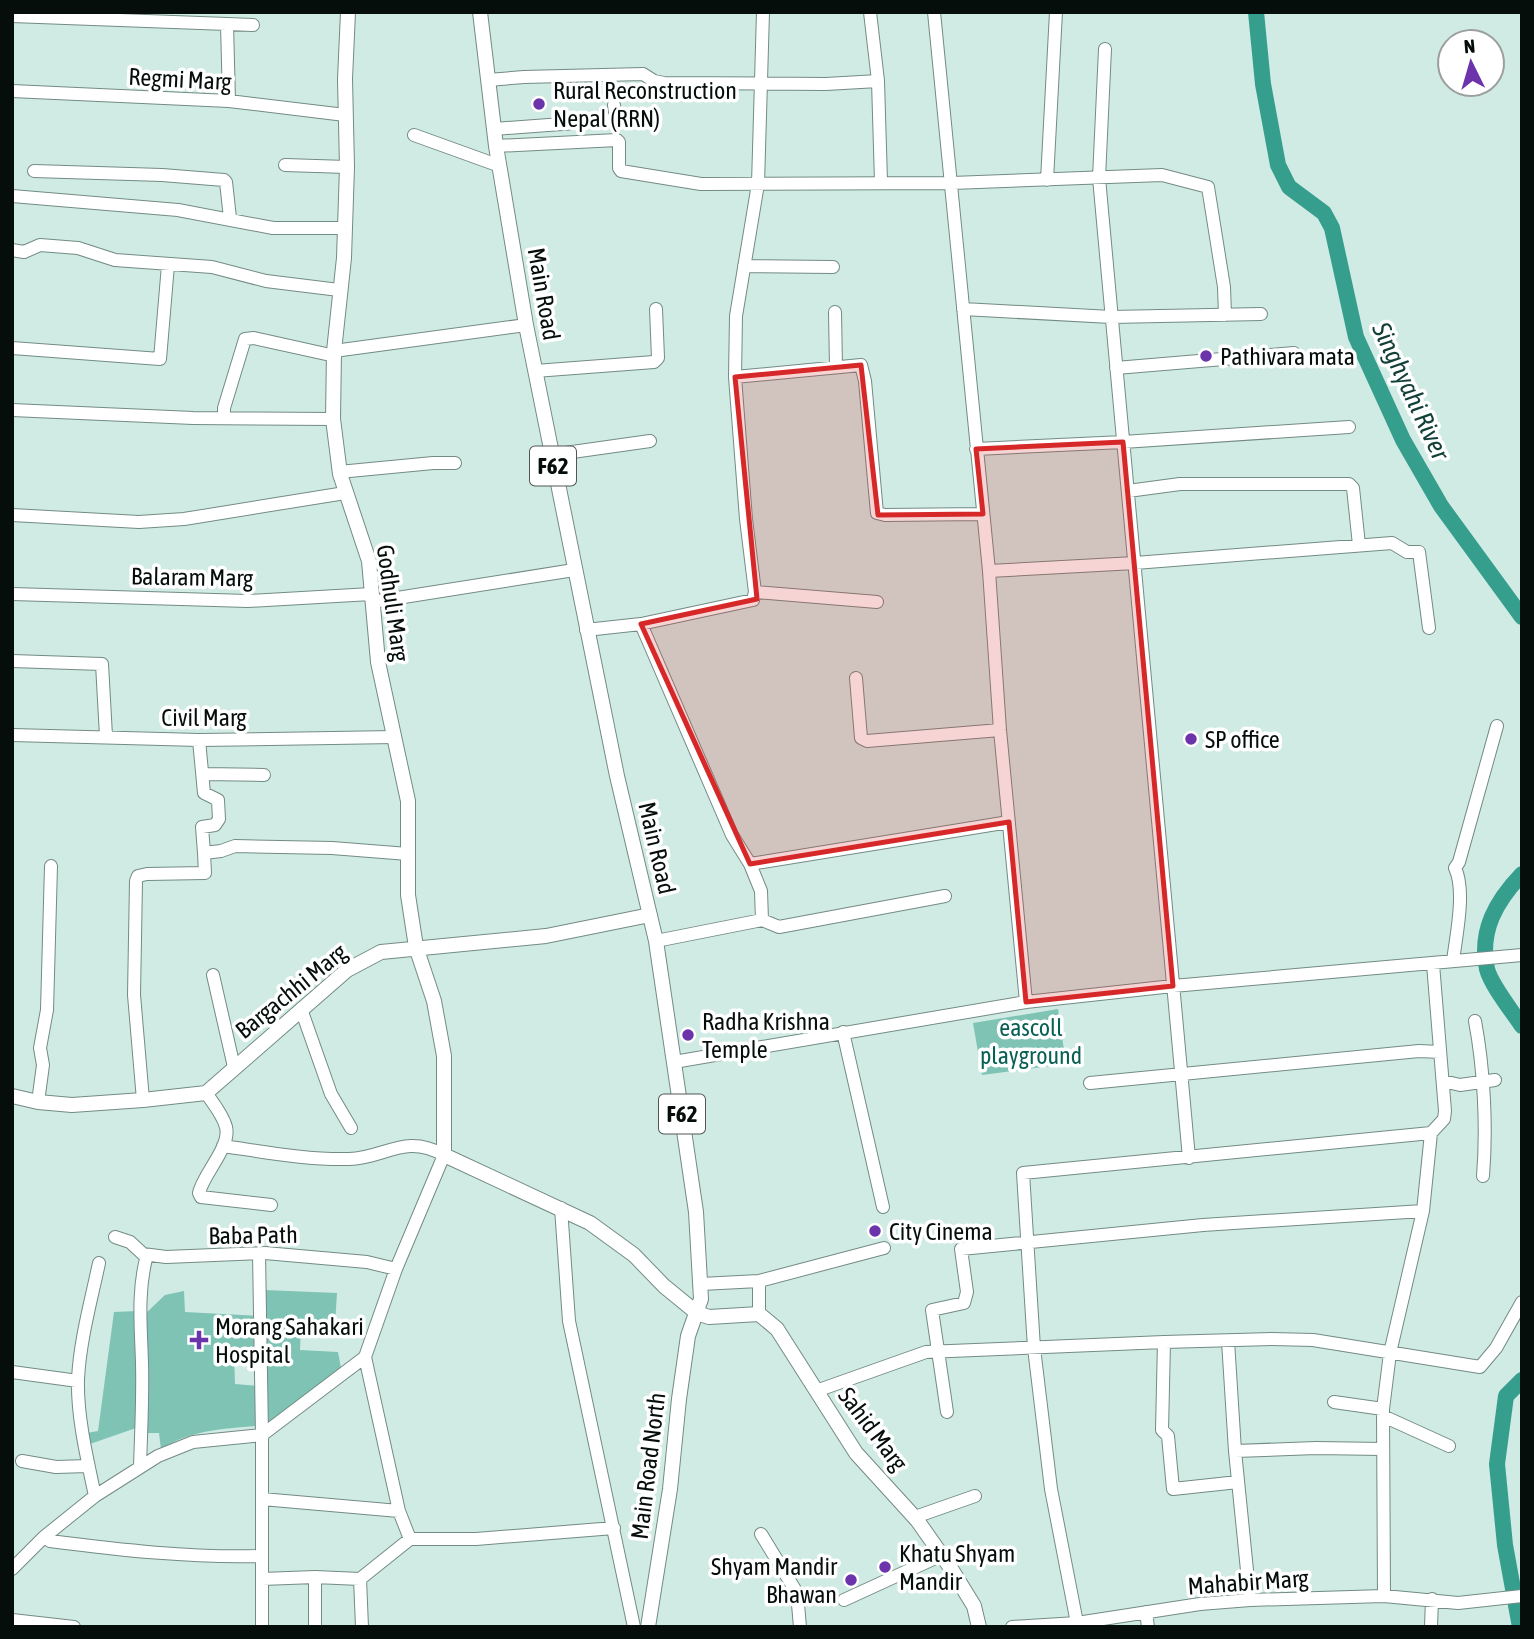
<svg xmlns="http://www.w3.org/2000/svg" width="1534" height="1639" font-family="'Asap Condensed',sans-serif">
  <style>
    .green { fill: #7fc3b5 }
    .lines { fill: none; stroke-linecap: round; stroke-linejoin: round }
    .river { stroke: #369e8d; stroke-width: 16 }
    .minor-casing { stroke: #738b85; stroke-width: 14 }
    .major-casing { stroke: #738b85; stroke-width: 16 }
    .minor { stroke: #fff; stroke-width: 12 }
    .major { stroke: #fff; stroke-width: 14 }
    .marked { fill: #d62828; fill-opacity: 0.2; stroke: #d62828; stroke-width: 5; stroke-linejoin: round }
    .poi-dot { fill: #6b34ab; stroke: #fff; stroke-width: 2.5 }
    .labels { text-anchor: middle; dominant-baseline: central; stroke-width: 7; stroke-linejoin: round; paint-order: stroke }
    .shield { fill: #fff; stroke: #515655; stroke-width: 2 }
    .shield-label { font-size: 23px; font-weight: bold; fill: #060e0c }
    .street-label { font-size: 24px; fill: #060e0c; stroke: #fff }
    .poi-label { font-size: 24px; fill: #060e0c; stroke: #fff; text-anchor: start }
    .park-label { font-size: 24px; fill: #085f53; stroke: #fff }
    .water-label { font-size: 26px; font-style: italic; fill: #124038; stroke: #fff }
  </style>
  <rect width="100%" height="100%" fill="#d0eae4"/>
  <path class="green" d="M1058,1009L1066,1064L982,1075L973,1023Z
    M264,1290L337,1293L335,1324L301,1323L300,1350L338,1352L341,1368L265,1425Z
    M184,1291L185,1312L259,1316V1351L234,1353L235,1384L258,1386L257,1426C223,1429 191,1430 161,1449L159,1433H145L144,1315L165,1295Z
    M137,1311L136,1428L90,1444L87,1433L98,1431L114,1312Z"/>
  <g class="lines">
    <path class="river" d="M1256,12L1263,84L1278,165L1289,187L1324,213L1332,228L1356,337L1403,440L1441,506L1522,617
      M1522,874C1496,901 1479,931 1487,969C1491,985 1512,1011 1522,1026
      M1520,1627L1505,1545L1497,1464L1506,1396L1522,1380"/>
    <defs>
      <path id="minor" d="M870,12L878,81L881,182
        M934,12L989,571L1000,730L1026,1002
        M12,16L227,24L229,101
        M227,24L253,25
        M1105,49L1099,178L1189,1158
        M488,80L524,77L643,74L654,81L664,83L826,84L878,81
        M12,91L229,101L345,115
        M494,129L616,120L614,105
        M414,135L500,166
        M496,146L617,140L619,142V168L621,171L701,184L952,183L1162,175L1208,187L1224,287L1225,315
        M285,165L347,167
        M34,171L162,175L224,180L226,182L230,218
        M1047,180L1056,12
        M12,196L178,210L273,228H344
        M12,250L24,252L40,245L78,248L115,260L212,267L266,281L339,290
        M744,266L833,267
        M963,309L1111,317L1261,314
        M835,312L836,367
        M12,348L160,359L168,265
        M334,351L526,325
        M1116,368L1294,353
        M535,371L654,362L658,358L656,309
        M735,377L861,365L865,381L877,513L885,515L983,514
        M12,410L193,418L333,419
        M224,418V408L245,339L254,338L335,356
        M976,449L1123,442L1349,427
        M551,455L650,441
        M339,472L433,463H455
        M1128,491L1180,484H1349L1353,488L1359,545
        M12,515L139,522L184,519L345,493
        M989,571L1135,563L1392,543L1407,552H1419L1429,628
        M755,592L877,602
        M12,594L248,601L371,594
        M372,602L574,570
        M641,624L732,835L750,864L761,891L762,920
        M586,630L641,624L753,600L755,592L746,519L735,377L736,316L758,184L763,12
        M12,661L102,664L106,736
        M856,678L861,738L867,741L1000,730
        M12,735L199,740L395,737
        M199,740L204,793L218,800L219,819L215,825L202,827L204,853
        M203,774L264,775
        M750,864L1009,822
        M656,941L762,920L779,927L945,896
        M1453,961C1456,936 1466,891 1455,868L1459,862L1497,726
        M213,975L234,1067
        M301,1009L331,1094L351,1128
        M1475,1021C1484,1069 1487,1127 1483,1176
        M843,1032L883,1207
        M674,1062L1026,1002L1173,986L1522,955
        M1443,1081L1460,1085L1495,1080
        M1090,1083L1419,1051L1440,1052
        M206,1093C213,1103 223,1115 226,1127C231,1147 203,1174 199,1193L201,1197L271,1205
        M143,1100L134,995L136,881L138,876L147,874L205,873L204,853L221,851L235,846L332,848L408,854
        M38,1102L43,1065L40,1048L47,1010L51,866
        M223,1146C265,1152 307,1160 349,1159C386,1158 404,1133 444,1155L396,1269L365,1357L399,1511L410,1539H476L614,1528
        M561,1208L569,1321L634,1627
        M115,1237L130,1242L143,1254L166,1257L265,1253L367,1262L396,1269
        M259,1253L262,1435V1627
        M701,1284L759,1281
        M759,1314V1281L884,1248
        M1228,1341L1235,1451L1250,1600
        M1164,1342L1162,1430L1168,1436L1173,1489L1238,1482
        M12,1372L78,1381
        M816,1391L926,1352L1164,1342L1272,1339L1313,1340L1480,1367L1496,1348L1522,1302
        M1334,1402L1383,1409
        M947,1412L932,1310L964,1303L967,1292L961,1249L1203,1225L1423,1211
        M1383,1416L1449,1446
        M1235,1451L1316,1448L1383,1449
        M22,1461L56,1467L88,1466
        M140,1467C141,1433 143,1398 142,1363C141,1327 137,1291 147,1255
        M95,1496C87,1458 77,1417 78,1379C80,1340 91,1301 99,1263
        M262,1499L399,1511
        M915,1517L975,1496
        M761,1534L797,1593L800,1627
        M44,1537L50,1541C120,1550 191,1558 261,1556
        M12,1569L44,1537L95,1496L158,1456L193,1442L262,1435L365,1357
        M262,1579L315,1577L360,1579L410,1539
        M360,1579L362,1627
        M1384,1596L1383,1409L1390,1353L1423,1211L1431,1133L1444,1119L1445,1111L1433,964
        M844,1600L942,1555
        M1146,1612L1148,1627
        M12,1620L74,1627
        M1077,1623L1051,1489L1034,1348L1023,1173L1431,1133
        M315,1627V1577
        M1012,1627L1077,1623L1200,1604L1250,1600L1384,1596L1458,1603L1522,1596
        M1431,1627L1432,1599"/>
      <path id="major" d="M348,12L345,79L347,167L344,258L334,351L333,419L340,474L369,561L378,662L408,801V895L416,947L434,1001L444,1056V1155L590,1223L634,1255L664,1286L697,1313L709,1317L759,1314L777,1329L856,1453L917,1520L950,1567L974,1606L979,1627
        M480,12L496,146L526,325L617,776L656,941L696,1212L701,1299L688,1336L679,1399L670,1489L648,1627
        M12,1096L38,1102L72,1105L143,1100L206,1093L347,970L381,952L546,936L650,915"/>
    </defs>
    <use href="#minor" class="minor-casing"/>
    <use href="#major" class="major-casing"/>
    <use href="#minor" class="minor"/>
    <use href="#major" class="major"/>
  </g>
  <path class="marked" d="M861,365L878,515L983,514L976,449L1123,442L1173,986L1026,1002L1009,822L750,864L641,624L757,599L735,377Z"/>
  <g class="poi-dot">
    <circle cx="539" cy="104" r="7"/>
    <circle cx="1206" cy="356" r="7"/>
    <circle cx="1191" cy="739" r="7"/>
    <circle cx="688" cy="1035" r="7"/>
    <circle cx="875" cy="1231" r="7"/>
    <path d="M195.5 1329.5h7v7h7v7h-7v7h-7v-7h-7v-7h7z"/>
    <circle cx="885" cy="1567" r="7"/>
    <circle cx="851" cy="1580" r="7"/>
  </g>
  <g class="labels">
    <g class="shield">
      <rect x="530" y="446.5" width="46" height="39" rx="5"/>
      <rect x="659" y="1094.5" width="46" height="39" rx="5"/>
    </g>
    <g class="shield-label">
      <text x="553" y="466">F62</text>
      <text x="682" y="1114">F62</text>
    </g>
    <g class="street-label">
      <text transform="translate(180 79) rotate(3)">Regmi Marg</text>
      <text transform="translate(544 294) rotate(80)">Main Road</text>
      <text transform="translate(192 577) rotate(1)">Balaram Marg</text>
      <text transform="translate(393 603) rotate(82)">Godhuli Marg</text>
      <text x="204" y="717">Civil Marg</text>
      <text transform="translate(657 848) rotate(77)">Main Road</text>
      <text transform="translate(291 991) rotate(-39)">Bargachhi Marg</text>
      <text transform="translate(253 1235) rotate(-1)">Baba Path</text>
      <text transform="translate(873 1429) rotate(53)">Sahid Marg</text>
      <text transform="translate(648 1466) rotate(-83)">Main Road North</text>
      <text transform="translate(1248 1582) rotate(-4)">Mahabir Marg</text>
    </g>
    <g class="poi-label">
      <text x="553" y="90">Rural Reconstruction<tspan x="553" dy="28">Nepal (RRN)</tspan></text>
      <text x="1220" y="356">Pathivara mata</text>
      <text x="1205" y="739">SP office</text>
      <text x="702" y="1021">Radha Krishna<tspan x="702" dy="28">Temple</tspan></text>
      <text x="889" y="1231">City Cinema</text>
      <text x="215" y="1326">Morang Sahakari<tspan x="215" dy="28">Hospital</tspan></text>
      <text x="899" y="1553">Khatu Shyam<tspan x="899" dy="28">Mandir</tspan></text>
      <text x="837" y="1566" text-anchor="end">Shyam Mandir<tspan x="837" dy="28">Bhawan</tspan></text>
    </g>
    <g class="park-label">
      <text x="1031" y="1027">eascoll<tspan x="1031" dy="28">playground</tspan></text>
    </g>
    <g class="water-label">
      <text transform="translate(1411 391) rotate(65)">Singhyahi River</text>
    </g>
  </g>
  <rect width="1534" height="1639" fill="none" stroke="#060e0c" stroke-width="28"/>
  <g transform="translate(1471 63) rotate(355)"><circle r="33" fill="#ffffff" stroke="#9b9f9e" stroke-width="2"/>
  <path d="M0-5L12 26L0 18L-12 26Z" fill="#6b34ab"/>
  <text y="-10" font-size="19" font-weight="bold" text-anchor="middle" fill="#060e0c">N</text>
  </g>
</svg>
